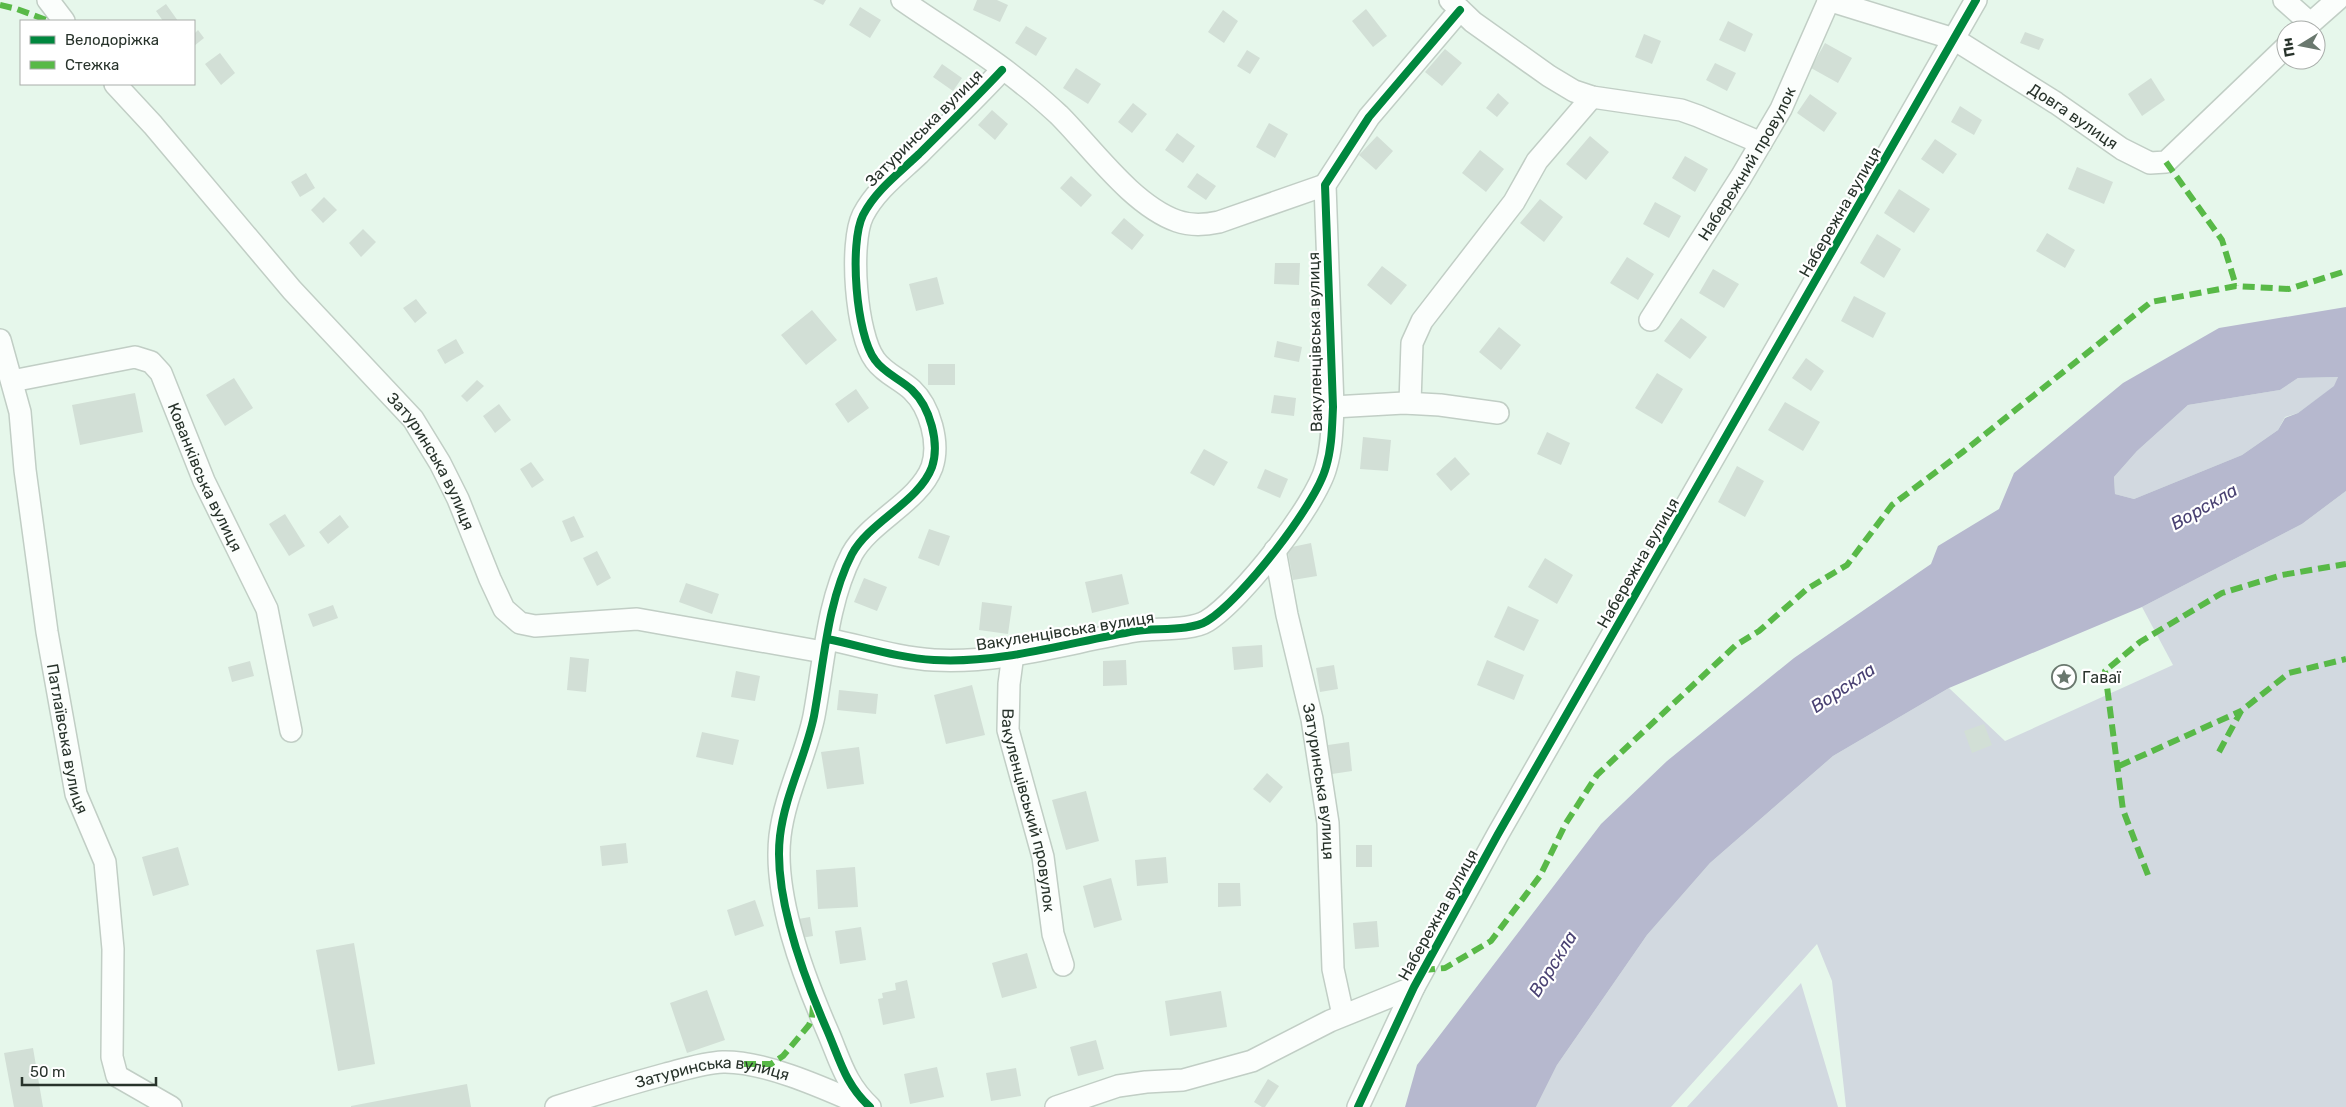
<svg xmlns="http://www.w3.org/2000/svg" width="2346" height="1107" font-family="Rubik,sans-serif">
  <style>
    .green { fill: #d2d9e0 }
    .water { fill: #b6b8ce; fill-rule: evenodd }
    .building { fill: #d2dfd6 }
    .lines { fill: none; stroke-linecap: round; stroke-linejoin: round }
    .minor-casing { stroke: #c1cec5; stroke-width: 24 }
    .minor { stroke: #fbfefc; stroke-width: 21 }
    .quiet { stroke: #58b947; stroke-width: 6; stroke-dasharray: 12 6; stroke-linecap: butt }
    .cycleway-casing { stroke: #fff; stroke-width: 11 }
    .cycleway { stroke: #00873e; stroke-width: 8 }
    .labels { text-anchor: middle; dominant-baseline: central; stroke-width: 4.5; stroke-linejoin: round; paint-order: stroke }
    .street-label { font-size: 16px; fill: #28332b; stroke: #fff }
    .poi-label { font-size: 16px; fill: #28332b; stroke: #fff; text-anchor: start }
    .water-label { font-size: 18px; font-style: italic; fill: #494172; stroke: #fff }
  </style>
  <rect width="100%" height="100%" fill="#e6f7eb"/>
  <path class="green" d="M2338,377L2335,386L2298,413L2285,417L2278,430L2242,455L2134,499L2115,494L2114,477L2137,451L2188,405L2280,390L2298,378Z
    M2346,491V1107H1846L1832,981L1817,944L1671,1107H1536L1557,1065L1647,935L1710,863L1833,756L1949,688L2005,741L2173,665L2142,607L2302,524Z
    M1801,983L1838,1107H1687Z"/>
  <path class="water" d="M2346,307V491L2302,524L2142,607L1949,688L1833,756L1710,863L1647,935L1557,1065L1536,1107H1405L1417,1065L1601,824L1667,761L1794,658L1931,564L1938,546L1999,509L2014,473L2123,383L2219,328ZM2338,377L2334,386L2298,413L2285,418L2278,430L2242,455L2134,499L2115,494L2114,477L2137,451L2188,405L2280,390L2298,378Z"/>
  <path class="building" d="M813,0H826L823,5Z
    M977,0H997L1008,5L1000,22L973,10Z
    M166,4L178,21H163L156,11Z
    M860,7L881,20L870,38L849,25Z
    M1366,9L1387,36L1373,47L1352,21Z
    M1223,10L1238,21L1224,43L1208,32Z
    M1728,21L1753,34L1745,52L1719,40Z
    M1026,26L1047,38L1036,56L1015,43Z
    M198,30L204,38L194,46V34Z
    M2025,32L2044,39L2039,50L2020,43Z
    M1644,34L1661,41L1652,64L1635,57Z
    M1825,43L1852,58L1838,83L1811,68Z
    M1445,49L1462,63L1442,86L1425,72Z
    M1247,50L1260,58L1250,74L1237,66Z
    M220,53L235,73L221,85L205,64Z
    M1715,63L1736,73L1727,91L1706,80Z
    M942,64L962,78L953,91L933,77Z
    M1076,68L1101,84L1088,104L1063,88Z
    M2151,78L2165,100L2142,116L2128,94Z
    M1498,93L1509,103L1497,117L1486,108Z
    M1810,94L1837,113L1824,132L1797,113Z
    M1133,103L1147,114L1132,133L1118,122Z
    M1960,106L1982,120L1974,135L1951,122Z
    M992,110L1008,124L995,140L978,125Z
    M1269,123L1288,134L1275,158L1256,147Z
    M1177,133L1195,146L1183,163L1165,150Z
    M1377,136L1393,151L1376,170L1359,155Z
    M1590,136L1609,152L1586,180L1566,164Z
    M1935,139L1957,154L1943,174L1921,159Z
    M1480,150L1504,169L1486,192L1462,173Z
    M1685,156L1708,169L1695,192L1672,178Z
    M2077,167L2113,182L2104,204L2068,189Z
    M306,173L315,188L300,197L291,182Z
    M1197,173L1216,186L1206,200L1187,187Z
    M1071,176L1092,195L1081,207L1060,188Z
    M1899,189L1930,209L1914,233L1884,213Z
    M324,197L337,210L323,223L311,210Z
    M1540,199L1563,217L1544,242L1520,223Z
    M1655,202L1681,216L1669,238L1643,224Z
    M1124,218L1144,235L1132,250L1111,233Z
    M363,229L376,242L361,257L349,243Z
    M2047,233L2075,250L2065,268L2036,251Z
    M1877,234L1901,249L1884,278L1860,263Z
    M1627,257L1654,274L1638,300L1610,283Z
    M1275,263H1300L1299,285L1274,284Z
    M1382,266L1407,285L1391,305L1367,285Z
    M1713,269L1739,284L1724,308L1699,293Z
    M937,277L944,304L916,311L909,284Z
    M1854,296L1886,313L1873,338L1841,321Z
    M416,299L427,313L415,323L403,308Z
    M812,310L837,340L806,365L781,335Z
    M1681,318L1707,337L1690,359L1664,341Z
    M1499,327L1521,345L1501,370L1479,352Z
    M456,339L464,353L445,364L437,350Z
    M1277,341L1302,347L1299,362L1274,357Z
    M1806,358L1824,371L1811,391L1792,378Z
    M928,364H955V385H928Z
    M1657,373L1683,389L1662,424L1635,408Z
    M234,378L253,408L225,426L206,395Z
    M477,380L484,386L467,402L461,396Z
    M856,389L869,408L848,423L835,404Z
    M135,393L143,432L80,445L72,405Z
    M1274,395L1296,398L1294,416L1271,413Z
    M1785,402L1820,422L1803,451L1768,430Z
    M499,404L511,420L495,433L483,416Z
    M1547,432L1570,443L1561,465L1537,454Z
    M1363,437L1391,440L1388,471L1360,469Z
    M1204,449L1228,462L1214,486L1190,473Z
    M1455,457L1470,474L1451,491L1436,474Z
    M531,462L544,480L532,488L520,469Z
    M1737,466L1764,481L1745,517L1718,502Z
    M1265,469L1288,479L1280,498L1257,488Z
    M285,514L305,546L289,556L269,524Z
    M340,515L349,527L328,544L319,532Z
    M574,516L584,537L571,542L562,521Z
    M929,529L950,536L939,566L918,558Z
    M1311,543L1317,576L1293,580L1287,548Z
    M597,551L611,578L597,586L583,558Z
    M1545,558L1573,575L1557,604L1528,587Z
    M1122,574L1129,604L1092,613L1085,582Z
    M864,578L887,587L877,611L854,602Z
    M686,583L719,594L712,614L679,602Z
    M982,602L1012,606L1008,634L979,630Z
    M333,605L338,618L313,627L308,614Z
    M1508,606L1539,620L1524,651L1494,637Z
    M1262,645L1263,667L1234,670L1232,647Z
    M570,657L589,659L586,692L567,690Z
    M1126,660L1127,685L1103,686V661Z
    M1487,660L1524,675L1514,700L1477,685Z
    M250,661L254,676L232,682L228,667Z
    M1334,665L1338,689L1320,692L1316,668Z
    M736,671L760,676L755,701L731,697Z
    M972,685L985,735L946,744L934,695Z
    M839,690L878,694L876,714L837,710Z
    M1984,724L1992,745L1972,753L1964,731Z
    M702,732L739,740L733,765L696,757Z
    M1349,742L1352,771L1332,774L1328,745Z
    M859,747L864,784L827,789L821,752Z
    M1267,773L1283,787L1270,803L1253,789Z
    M1086,791L1099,841L1066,850L1052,800Z
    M626,843L628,863L602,866L600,846Z
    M1356,845H1372V867H1356Z
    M178,847L189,885L153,896L142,857Z
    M1166,857L1168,883L1137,886L1135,860Z
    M855,867L858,907L818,909L816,870Z
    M1111,878L1122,920L1094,928L1083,886Z
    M1218,883H1240L1241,906L1218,907Z
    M755,900L764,926L735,936L727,910Z
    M810,917L813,936L801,938L798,919Z
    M1377,921L1379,947L1355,949L1353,923Z
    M861,927L866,960L840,964L835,931Z
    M354,943L375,1064L338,1071L316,950Z
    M1027,953L1037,988L1002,998L992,963Z
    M907,980L915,1018L883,1025L878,999L883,998L882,993L896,990L895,983Z
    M707,990L725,1040L687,1053L670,1003Z
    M1221,991L1227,1027L1170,1036L1165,1001Z
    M1096,1040L1104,1069L1078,1076L1070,1047Z
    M33,1048L43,1107H14L4,1053Z
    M937,1067L944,1097L910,1104L904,1074Z
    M1016,1068L1021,1096L991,1101L986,1073Z
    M1268,1079L1279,1086L1265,1107H1262L1254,1102Z
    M467,1084L471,1107H351V1106Z"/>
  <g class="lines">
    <defs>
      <g id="minor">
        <path d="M48,0L64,21"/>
        <path d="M902,0C942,28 987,54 1024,85C1036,94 1048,105 1059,115C1092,148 1132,205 1177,221C1191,226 1205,225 1219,222L1325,185"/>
        <path d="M1450,0L1473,22L1549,76L1574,91L1592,97L1681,110L1698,116L1761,143"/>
        <path id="s1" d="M1828,0L1954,39L2056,103L2122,149L2150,163L2166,162L2286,47"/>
        <path d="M2284,0L2310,23"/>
        <path d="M2303,30L2337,0"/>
        <path id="s2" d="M115,84L153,125L292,290L413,419L440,463L458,499L490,579L504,609L520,623L535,626L637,619L823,652"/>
        <path id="s3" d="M1650,320L1741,177L1781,109L1829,0"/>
        <path id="s4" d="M0,340L20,412L25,470L47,632L76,794L105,862L113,949L112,1057L117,1076L171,1107"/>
        <path id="s5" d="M12,381L135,357L151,362L161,373L204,481L267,609L291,731"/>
        <path d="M1410,403L1412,343L1422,321L1514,202L1537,161L1592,97"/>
        <path d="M1333,407L1404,403L1440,405L1498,413"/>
        <path id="s6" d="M1275,550L1287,615L1312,719L1328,823L1333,969L1343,1015"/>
        <path d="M827,639C862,646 898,658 934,660C1002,664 1070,642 1136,631C1156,628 1191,631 1207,621C1241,600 1316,505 1326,467C1332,447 1332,427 1333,407L1325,185L1369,117L1460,10"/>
        <path id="s7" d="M1013,654L1009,684L1008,730L1043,857L1053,934L1063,965"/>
        <path id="s8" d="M556,1107C593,1095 629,1084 666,1074C685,1069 703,1063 723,1062C765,1061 826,1089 865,1106"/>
        <path d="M870,1107C845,1084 840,1060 827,1030C803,975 773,896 780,836C785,794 806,756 814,716C824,663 827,602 852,554C870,521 919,502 932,467C940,443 930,407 912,390C900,379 884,373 875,360C856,335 849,243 863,215C876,190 899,173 919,154C947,126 975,99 1002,70"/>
        <path d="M1056,1107L1118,1086L1146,1082L1183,1080L1252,1061L1330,1021L1414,987"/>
        <path d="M1358,1107L1414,987L1498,834L1976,0"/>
      </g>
    </defs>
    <use href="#minor" class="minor-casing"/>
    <use href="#minor" class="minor"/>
    <path class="quiet" d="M0,5L17,9L49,21
      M2166,162L2222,240L2236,286
      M2219,752L2241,711L2289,673L2346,659
      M2119,766L2241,711
      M2148,875L2123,810L2105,671L2140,642L2222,593L2282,575L2346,564
      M1423,970L1445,968L1491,941L1540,876L1566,823L1597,775L1736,645L1759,631L1807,589L1847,565L1892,505L1964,451L2151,302L2236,286L2289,289L2346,271
      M744,1064H771L783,1056L809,1025L812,1018L813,1005"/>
    <defs>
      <path id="cycleway" d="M827,639C862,646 898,658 934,660C1002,664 1070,642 1136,631C1156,628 1191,631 1207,621C1241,600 1316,505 1326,467C1332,447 1332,427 1333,407L1325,185L1369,117L1460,10
        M870,1107C845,1084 840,1060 827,1030C803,975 773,896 780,836C785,794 806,756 814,716C824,663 827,602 852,554C870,521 919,502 932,467C940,443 930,407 912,390C900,379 884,373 875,360C856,335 849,243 863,215C876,190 899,173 919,154C947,126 975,99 1002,70
        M1358,1107L1414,987L1498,834L1976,0"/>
    </defs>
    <use href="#cycleway" class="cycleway-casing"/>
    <use href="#cycleway" class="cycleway"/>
  </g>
  <defs>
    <symbol id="sight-ring" viewBox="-11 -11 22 22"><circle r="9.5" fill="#fff" stroke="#6a786e" stroke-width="1.5"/><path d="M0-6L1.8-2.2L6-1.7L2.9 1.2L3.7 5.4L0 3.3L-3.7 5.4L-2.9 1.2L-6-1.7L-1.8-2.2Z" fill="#6a786e"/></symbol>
  </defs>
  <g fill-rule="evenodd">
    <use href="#sight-ring" x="2050" y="663" width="28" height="28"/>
  </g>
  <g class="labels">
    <g class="street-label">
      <text stroke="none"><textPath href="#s1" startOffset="274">Довга вулиця</textPath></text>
      <text transform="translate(924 128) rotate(-45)">Затуринська вулиця</text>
      <text stroke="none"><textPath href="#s3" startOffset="184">Набережний провулок</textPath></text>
      <text transform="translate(1840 212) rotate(-60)">Набережна вулиця</text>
      <text transform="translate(1315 342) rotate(-91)">Вакуленцівська вулиця</text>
      <text stroke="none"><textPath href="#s2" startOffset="494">Затуринська вулиця</textPath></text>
      <text stroke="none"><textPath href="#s5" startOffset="270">Кованківська вулиця</textPath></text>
      <text transform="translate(1638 563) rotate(-60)">Набережна вулиця</text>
      <text transform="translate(1065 631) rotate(-9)">Вакуленцівська вулиця</text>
      <text stroke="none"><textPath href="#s4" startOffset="405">Патлаївська вулиця</textPath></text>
      <text stroke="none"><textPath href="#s6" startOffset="236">Затуринська вулиця</textPath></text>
      <text stroke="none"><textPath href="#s7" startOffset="159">Вакуленцівський провулок</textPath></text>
      <text transform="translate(1438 915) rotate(-61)">Набережна вулиця</text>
      <text stroke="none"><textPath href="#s8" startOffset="162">Затуринська вулиця</textPath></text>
    </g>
    <g class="poi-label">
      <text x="2082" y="677">Гаваї</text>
    </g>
    <g class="water-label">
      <text transform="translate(2204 507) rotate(-30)">Ворскла</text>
      <text transform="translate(1843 688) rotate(-34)">Ворскла</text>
      <text transform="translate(1553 964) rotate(-58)">Ворскла</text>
    </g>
  </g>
  <rect x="20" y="20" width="175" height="65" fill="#ffffff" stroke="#a9adaa"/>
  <rect x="30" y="36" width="25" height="8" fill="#00873e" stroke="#a9adaa"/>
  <text x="65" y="45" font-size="15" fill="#28332b">Велодоріжка</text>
  <rect x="30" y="61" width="25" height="8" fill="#58b947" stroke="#a9adaa"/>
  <text x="65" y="70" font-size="15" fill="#28332b">Стежка</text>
  <g transform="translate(2301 45) rotate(260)"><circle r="24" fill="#ffffff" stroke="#a9adaa"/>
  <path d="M0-4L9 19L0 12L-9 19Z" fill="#6a786e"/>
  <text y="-8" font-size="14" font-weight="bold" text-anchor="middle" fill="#28332b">Пн</text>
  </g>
  <path d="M22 1077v8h134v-8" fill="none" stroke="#28332b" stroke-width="2.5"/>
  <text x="30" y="1077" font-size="15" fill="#28332b" stroke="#ffffff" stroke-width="4" paint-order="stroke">50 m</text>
</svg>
